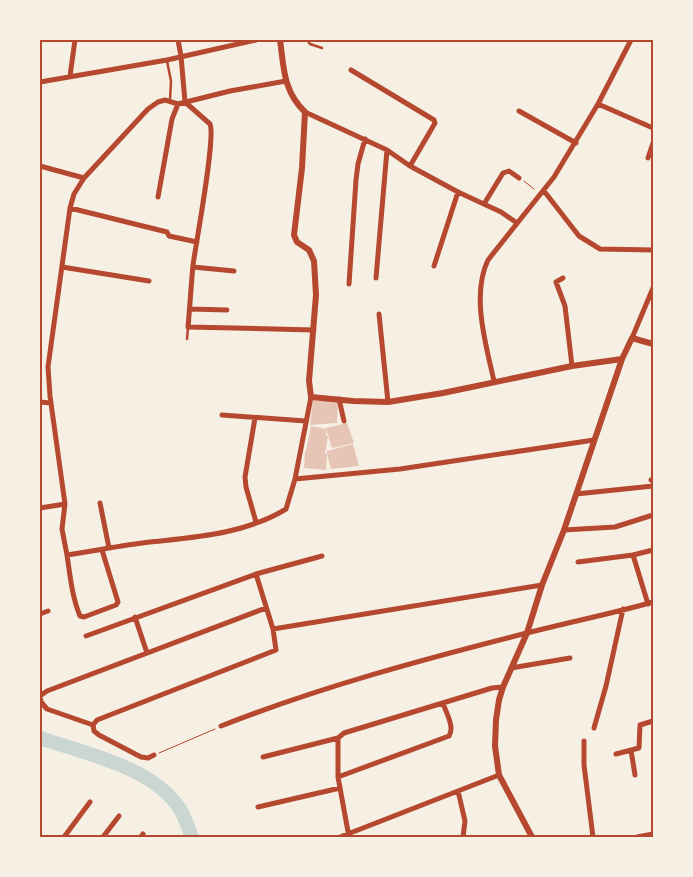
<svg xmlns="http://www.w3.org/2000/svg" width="693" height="877" font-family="'Source Sans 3',sans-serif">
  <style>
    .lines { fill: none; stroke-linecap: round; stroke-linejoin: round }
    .river { stroke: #c9d6d2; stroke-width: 14 }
    .building { fill: #e6c5b7 }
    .path { stroke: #b5482f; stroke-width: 1 }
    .service { stroke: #b5482f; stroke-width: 2.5 }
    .minor { stroke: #b5482f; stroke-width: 5 }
    .tertiary { stroke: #b5482f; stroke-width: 6 }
    .neatline { fill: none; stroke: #b5482f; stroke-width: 2 }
  </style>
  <rect width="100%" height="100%" fill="#f6efe4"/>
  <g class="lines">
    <path class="river" d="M40,738C84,753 153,767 180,809C185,817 188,828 192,837"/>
  </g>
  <path class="building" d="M313,400L338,402L337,423L310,425Z
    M347,423L354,443L332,448L326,429V436H328L325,454H327V451L353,444L359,466L331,469L327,454L326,470L304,468L305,451H306L311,426L326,429V428Z"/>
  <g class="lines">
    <path class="path" d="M524,181L534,189
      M159,753L215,729"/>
    <path class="service" d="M307,40L310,44L322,48
      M167,61L171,81L170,100
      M187,339L188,328"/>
    <path class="minor" d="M178,40L181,56L185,102L210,124C216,137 196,243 193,265C191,286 190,306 188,327L314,330
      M351,70L434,120L435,123L410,166
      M70,76L75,40
      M286,81L230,91L178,104L165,100L158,102L148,109L84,178L74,194L70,208L48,367L50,396L65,504L62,529L67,555C95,551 122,545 150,542C196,537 245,534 286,509L295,479L311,397
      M40,82L167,60L256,40
      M598,104L653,128
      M519,111L576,143
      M305,112L387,150L410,166L458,192L501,212L517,223
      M648,158L653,143
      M40,166L84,178
      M544,191L579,236L600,249L653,250
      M158,197L172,119L178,104
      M484,204L503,173L509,171L519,178
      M70,208L167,232L169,236L197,242
      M434,266L458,192
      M62,267L149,281
      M193,267L234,271
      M376,278L387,150
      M563,278L556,282L565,306L572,366
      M349,284L356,180L358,164L365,139
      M190,309L227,310
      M379,314L388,402
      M632,338L653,288
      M494,381C486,345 471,295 488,260L554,177L598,104L631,40
      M339,399L344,421
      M40,402L51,403
      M222,415L306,421
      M255,418L245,477L246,487L256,522
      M295,479L400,469L594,440
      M651,480L653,481
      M576,494L653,486
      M100,503L109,548
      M40,508L65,504
      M564,530L615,527L653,515
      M67,555C70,575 72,597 80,616L84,617L116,605L118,602L102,550
      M633,555L648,604
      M578,562L633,555L653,550
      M40,614L48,611
      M135,617L147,653
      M273,629L542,585
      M86,636L256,574L322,556
      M511,668L570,658
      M93,725L47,709L41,702L40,696L47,691L266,608
      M93,725L97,720L276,650L273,629L256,574
      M93,725L94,731L99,735L141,757L148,758L154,755
      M221,726C320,687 424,659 527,633C569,622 611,614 653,602
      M594,728L606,686L623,609
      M584,741V765L593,837
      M631,750L635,775
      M616,754L639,748L640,725L653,721
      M263,757L338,738
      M338,777L449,736C455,727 446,713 443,703
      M458,791L465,821L463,837
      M258,807L340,788
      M64,837L90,802
      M103,837L119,816
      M141,837L143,834
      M340,837L499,775
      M349,837L338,777V738L344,733L492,688L503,687
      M637,837L653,834"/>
    <path class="tertiary" d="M280,40C284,68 283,91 305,112L302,168L294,235L297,242L309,250L314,261L316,295L309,381L311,397L353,401L388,402L443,393L572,366L622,359
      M532,837L499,775L495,746L496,720L499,700L503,687L527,633L542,585L564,530L622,359L632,338L653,344"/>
  </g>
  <rect width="693" height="877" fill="none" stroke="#f6efe4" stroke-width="82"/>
  <rect x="41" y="41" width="611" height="795" class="neatline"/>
</svg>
